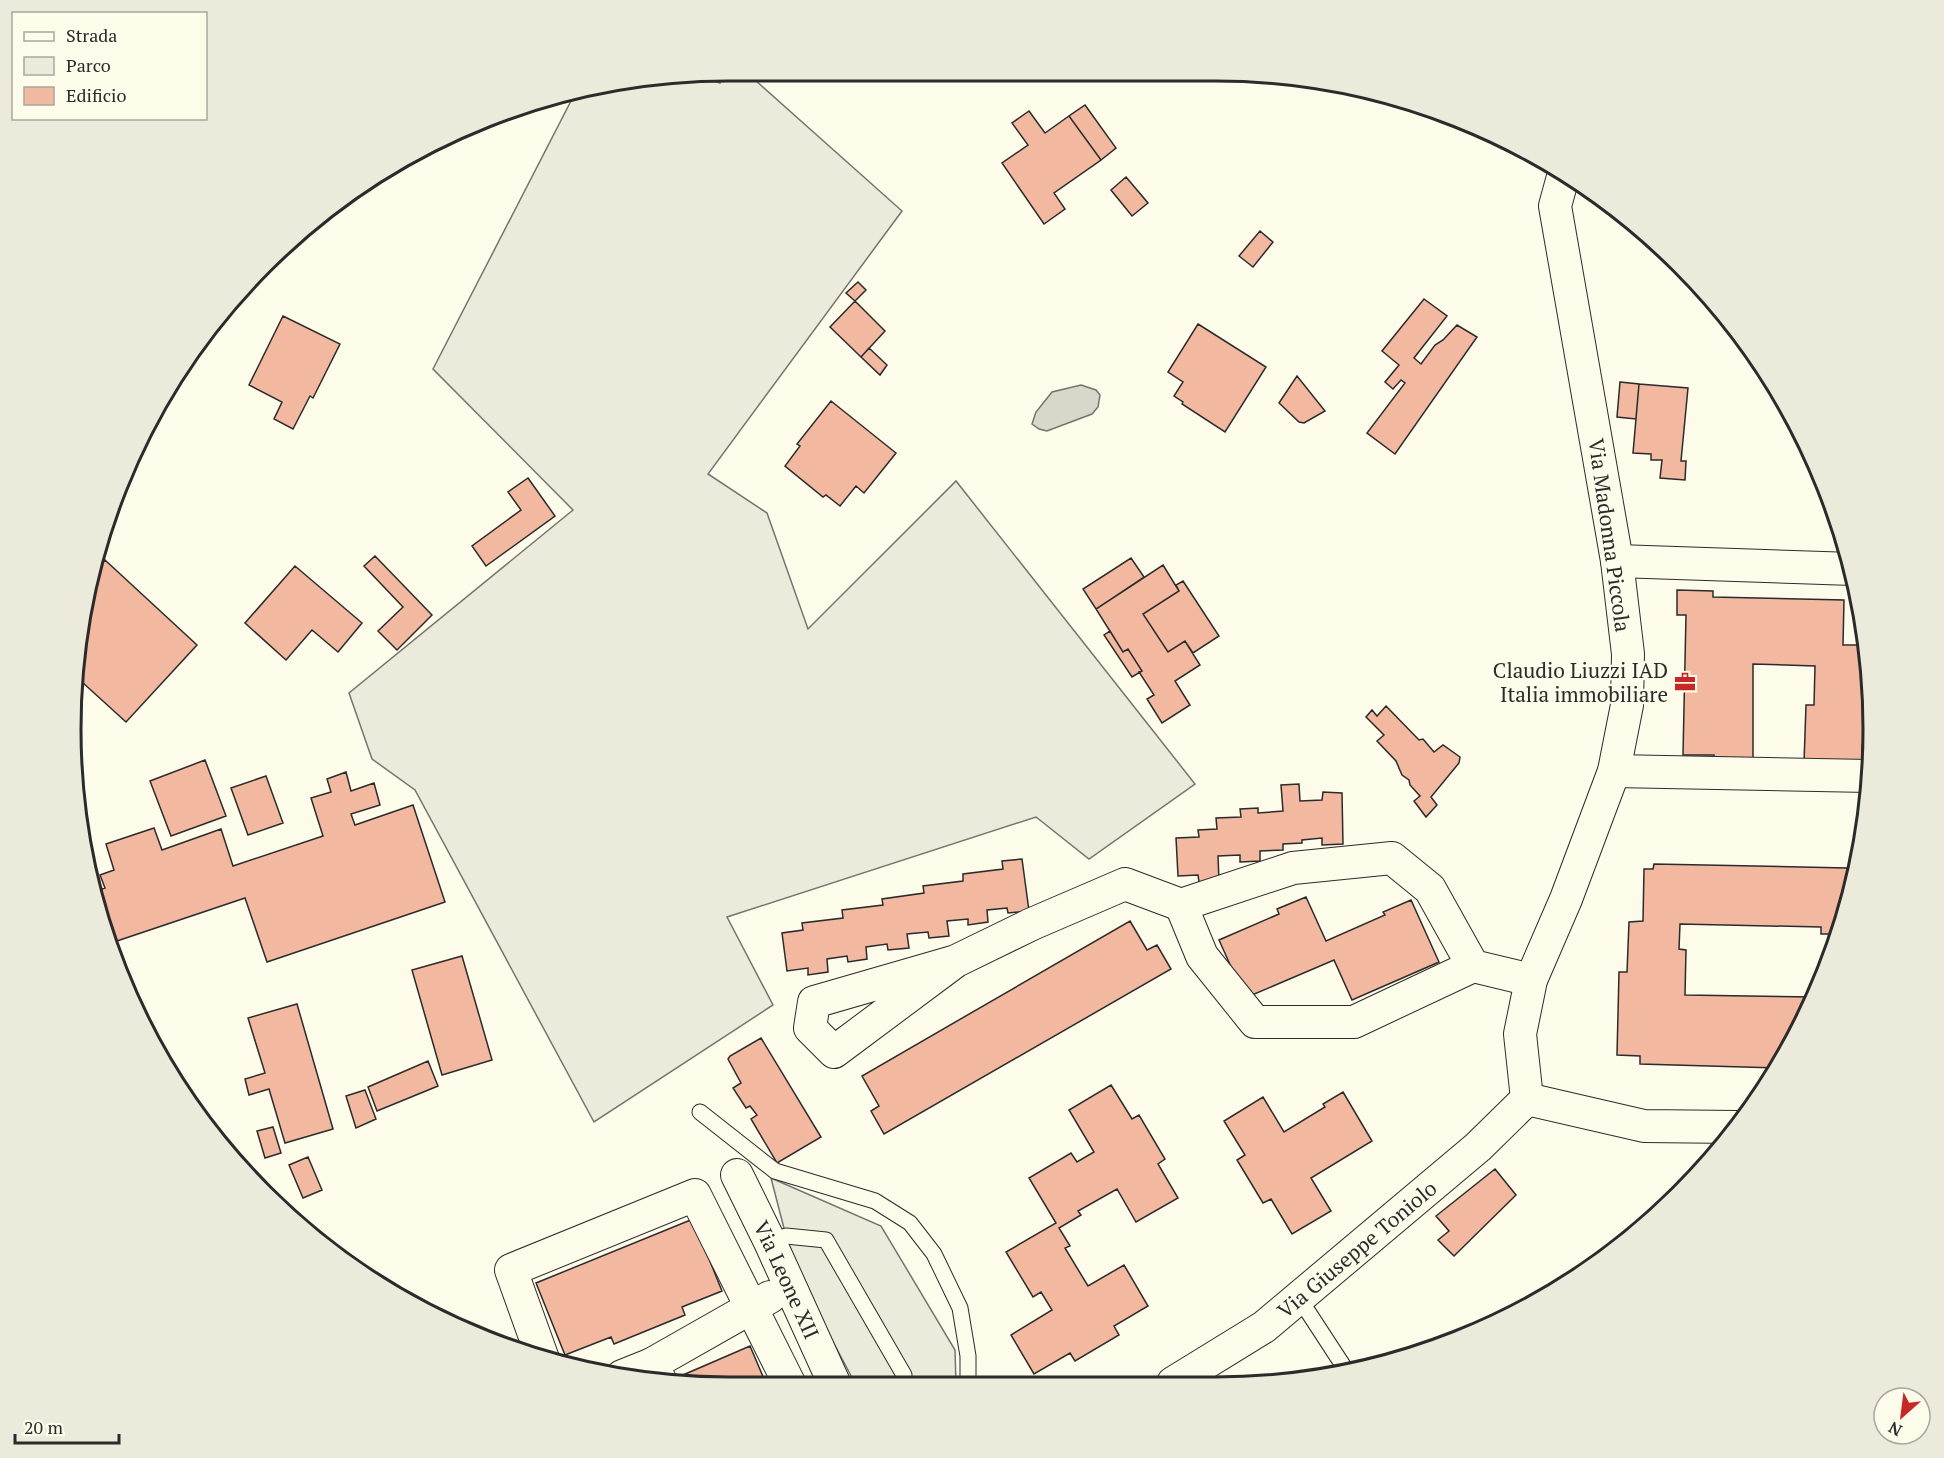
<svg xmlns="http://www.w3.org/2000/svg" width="1944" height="1458" font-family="'PT Serif',serif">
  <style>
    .green { fill: #ecebdb; stroke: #74746e; stroke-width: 1.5 }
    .parking { fill: #eceadb; stroke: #74746e; stroke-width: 1.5 }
    .water { fill: #d8d7c9; stroke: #74746e; stroke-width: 1.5 }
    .building { fill: #f2b8a0; stroke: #2b2b2b; stroke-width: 1.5 }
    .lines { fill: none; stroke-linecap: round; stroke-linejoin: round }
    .lane-casing { stroke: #2b2b2b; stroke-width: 17 }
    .street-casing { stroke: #2b2b2b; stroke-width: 34 }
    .lane { stroke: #fdfbea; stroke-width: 15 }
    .street { stroke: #fdfbea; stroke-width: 32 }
    .labels { text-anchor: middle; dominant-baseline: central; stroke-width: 4.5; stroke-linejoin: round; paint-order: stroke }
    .street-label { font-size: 21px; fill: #2b2b2b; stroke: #fdfbea }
    .poi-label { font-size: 21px; fill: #2b2b2b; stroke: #fdfbea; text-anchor: end }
    .rim { fill: none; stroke: #2b2b2b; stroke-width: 3 }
  </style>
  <rect width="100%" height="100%" fill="#fdfbea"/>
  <path class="green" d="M729,71H745L902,211L708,474L767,513L808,629L956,481L1195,784L1089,859L1036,817L727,917L773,1005L594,1122L415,790L372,759L349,693L573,510L433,369L572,99L588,89L694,75L720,83V72Z"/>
  <path class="parking" d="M771,1178L881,1226L955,1350L956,1384L856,1385L799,1278L786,1236Z"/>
  <path class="water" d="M1081,385L1096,390L1100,395L1098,407L1092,414L1047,431L1039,429L1032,424L1036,412L1052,392Z"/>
  <path class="building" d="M1085,105L1116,148L1101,160L1069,116Z
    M1029,111L1045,133L1069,116L1101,160L1054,193L1065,209L1044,224L1002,163L1028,145L1012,123Z
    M1126,177L1148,203L1132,216L1111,190Z
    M1260,231L1273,242L1253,267L1239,256Z
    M858,282L866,290L855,301L846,293Z
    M1424,299L1447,316L1414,358L1421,364L1435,345L1443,340L1457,325L1477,337L1395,454L1367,433L1405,383L1401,380L1393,389L1385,382L1399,365L1382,351Z
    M855,301L885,331L861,357L830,327Z
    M283,316L340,344L313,398L310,396L293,429L274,419L282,402L249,385Z
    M1198,324L1266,367L1225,432L1182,404L1183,402L1174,396L1183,382L1168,372Z
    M869,348L887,365L880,375L861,357Z
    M1297,376L1325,411L1304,423L1299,422L1279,403Z
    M1620,382L1639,384L1636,419L1617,417Z
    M1639,384L1688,388L1681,461H1686L1685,480L1660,478L1662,460H1651V454L1633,453Z
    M831,401L896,453L864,493L856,486L840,506L826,495L823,497L785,466L800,446L797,444Z
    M528,478L555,516L486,566L472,546L521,510L508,492Z
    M375,556L432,615L397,650L378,631L403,607L364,566Z
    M1131,558L1144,577L1096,609L1083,589Z
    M105,560L197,645L126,722L82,682L78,687L83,600L92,574Z
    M1163,565L1179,591L1143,614L1168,652L1185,641L1200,665L1175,681L1190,705L1162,723L1147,699L1154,695L1139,672L1142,671L1128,649L1123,652L1096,609Z
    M295,566L362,623L338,652L312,630L286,660L245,623Z
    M1183,581L1219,636L1193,653L1185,641L1168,652L1143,614L1179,591L1176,585Z
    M1677,590L1713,591V597L1844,600L1843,645H1865L1872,686L1870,745H1862V765L1804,763L1806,705H1814L1815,666L1753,664V763L1714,762V755H1683L1686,615H1677Z
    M1110,631L1123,652L1128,649L1142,671L1132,677L1104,635Z
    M1386,706L1419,740L1423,739L1434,752L1443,745L1460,757L1459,763L1431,797L1437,805L1426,817L1414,801L1420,796L1410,785L1409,780L1402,775L1396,761L1377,741L1384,735L1366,717L1372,710L1377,716Z
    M205,760L226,816L171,836L150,781Z
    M346,772L351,791L374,783L380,805L351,814L355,825L413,805L445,902L267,962L245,898L108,944L93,899L90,883L93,892L105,888L100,875L114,870L106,844L154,828L162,850L221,829L233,866L323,836L311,798L331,792L327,779Z
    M266,776L283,823L248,835L231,788Z
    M1299,784L1300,801L1322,800L1323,792L1342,793L1343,844L1322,845V838L1302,840V843L1283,844V850L1260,851V861L1240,862V855L1218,856L1219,881L1199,882L1198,875L1178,876L1176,838L1199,837L1198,830L1217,829L1216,818L1241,817L1240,809L1258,808V813L1283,811L1281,785Z
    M1022,859L1029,911L1008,913L1007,908L987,910L988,922L968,925V919L947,921L949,936L929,938L928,932L907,934L909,948L888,950L887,944L866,947L867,959L848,962L847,956L827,959L828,972L808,975V968L787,971L782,933L803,930L802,923L843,918L842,910L883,905L882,899L924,893L923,886L963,881V874L1003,869L1002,861Z
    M1654,864L1847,868L1846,881H1853L1840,934H1821V927L1680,924L1679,949L1686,950L1685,995L1813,997L1785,1059L1778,1068L1640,1064V1056L1617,1055L1619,972H1627L1629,922L1643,921L1644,869H1653Z
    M1306,897L1326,941L1385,915L1383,912L1411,900L1439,962L1352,1000L1334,960L1245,998L1219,940L1279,914L1277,909Z
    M1130,921L1147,950L1157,945L1171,969L884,1134L871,1111L879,1106L862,1076Z
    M462,956L492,1060L442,1075L412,970Z
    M297,1004L333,1129L285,1143L269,1089L249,1095L245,1079L265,1073L248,1018Z
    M761,1038L821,1137L777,1163L751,1119L757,1115L750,1106L746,1108L733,1088L741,1083L728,1059L730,1056Z
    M428,1061L438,1086L377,1111L368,1087Z
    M1111,1085L1132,1119L1139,1115L1165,1159L1158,1164L1178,1198L1136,1222L1117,1189L1078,1211L1081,1215L1059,1228L1070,1246L1065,1248L1088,1286L1124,1265L1148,1306L1114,1326L1119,1335L1075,1361L1070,1353L1034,1374L1011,1335L1052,1310L1041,1292L1033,1297L1006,1252L1056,1223L1029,1178L1071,1153L1077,1162L1094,1152L1069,1110Z
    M365,1090L376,1119L356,1128L346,1096Z
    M1343,1092L1372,1141L1311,1178L1331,1211L1292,1234L1271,1199L1263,1203L1237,1160L1245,1155L1224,1121L1263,1097L1284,1132L1325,1107L1323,1104Z
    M273,1127L281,1153L265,1158L257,1131Z
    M308,1157L322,1190L303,1198L289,1165Z
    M1495,1169L1516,1195L1454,1256L1438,1240L1449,1231L1436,1216Z
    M693,1219L722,1291L682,1307L685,1315L614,1344L611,1337L565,1355L536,1283Z
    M750,1346L767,1386H688L683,1375Z"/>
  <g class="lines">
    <defs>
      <path id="lane" d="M700,1112L775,1171L875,1201L910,1223L934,1254L960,1308L968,1356V1384
        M770,1242L786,1236L826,1240L904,1375
        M1299,1298L1346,1370"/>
      <g id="street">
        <path d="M1617,561L1853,569"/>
        <path d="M1614,771L1869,776"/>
        <path d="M956,961L834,1052L810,1028L814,1002L956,961L1032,924L1125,884L1181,905"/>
        <path d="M1473,966L1354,1022H1255L1202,956L1181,905L1293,868L1392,858L1430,889L1473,966L1531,980"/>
        <path d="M1527,1099L1520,1034L1531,980L1566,899L1614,771L1627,705L1628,654L1617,561L1555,206L1564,173"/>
        <path d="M1527,1099L1644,1126L1736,1127"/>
        <path id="s1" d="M737,1175L770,1242L835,1385"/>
        <path d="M543,1359L511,1270L695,1195L790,1385"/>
        <path d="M622,1376L652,1364"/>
        <path d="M661,1382L652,1364L770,1297"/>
        <path id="s2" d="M1173,1383L1264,1327L1478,1147L1527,1099"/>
      </g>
    </defs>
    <use href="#lane" class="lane-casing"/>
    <use href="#street" class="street-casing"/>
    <use href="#lane" class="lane"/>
    <use href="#street" class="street"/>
  </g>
  <defs>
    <symbol id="office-bare" viewBox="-9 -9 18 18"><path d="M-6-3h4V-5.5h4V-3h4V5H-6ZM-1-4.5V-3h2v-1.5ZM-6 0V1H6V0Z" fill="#c62828" stroke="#fdfbea" stroke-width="2.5" paint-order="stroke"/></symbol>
  </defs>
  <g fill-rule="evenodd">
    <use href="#office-bare" x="1670" y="667" width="30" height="30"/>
  </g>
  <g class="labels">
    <g class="street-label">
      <text transform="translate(1610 535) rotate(82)">Via Madonna Piccola</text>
      <text stroke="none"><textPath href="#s2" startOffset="228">Via Giuseppe Toniolo</textPath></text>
      <text stroke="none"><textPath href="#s1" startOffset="116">Via Leone XII</textPath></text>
    </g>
    <g class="poi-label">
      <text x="1668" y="670">Claudio Liuzzi IAD<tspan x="1668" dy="24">Italia immobiliare</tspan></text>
    </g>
  </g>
  <path d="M0 0H1944V1458H0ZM729 81H1215A648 648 0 0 1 1863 729V729A648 648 0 0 1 1215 1377H729A648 648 0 0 1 81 729V729A648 648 0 0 1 729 81Z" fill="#eceadb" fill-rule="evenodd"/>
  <path class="rim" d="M729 81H1215A648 648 0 0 1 1863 729V729A648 648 0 0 1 1215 1377H729A648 648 0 0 1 81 729V729A648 648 0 0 1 729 81Z"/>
  <rect x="12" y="12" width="195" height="108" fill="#fdfbea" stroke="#a9a89e" stroke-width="1.5"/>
  <rect x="24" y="32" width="30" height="9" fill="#fdfbea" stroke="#a9a89e" stroke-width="1.5"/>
  <text x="66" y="42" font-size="18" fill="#2b2b2b">Strada</text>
  <rect x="24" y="57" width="30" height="18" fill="#ecebdb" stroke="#a9a89e" stroke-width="1.5"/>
  <text x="66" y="72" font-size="18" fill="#2b2b2b">Parco</text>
  <rect x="24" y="87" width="30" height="18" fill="#f2b8a0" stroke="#a9a89e" stroke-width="1.5"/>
  <text x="66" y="102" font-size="18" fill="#2b2b2b">Edificio</text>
  <g transform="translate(1902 1416) rotate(208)"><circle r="28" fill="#fdfbea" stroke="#a9a89e" stroke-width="1.5"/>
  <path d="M0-4.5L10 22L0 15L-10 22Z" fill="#c62828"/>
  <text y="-9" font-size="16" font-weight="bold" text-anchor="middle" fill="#2b2b2b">N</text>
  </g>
  <path d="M15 1434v9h104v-9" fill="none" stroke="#2b2b2b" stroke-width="3"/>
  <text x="24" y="1434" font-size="18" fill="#2b2b2b" stroke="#fdfbea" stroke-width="4.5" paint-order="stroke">20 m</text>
</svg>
